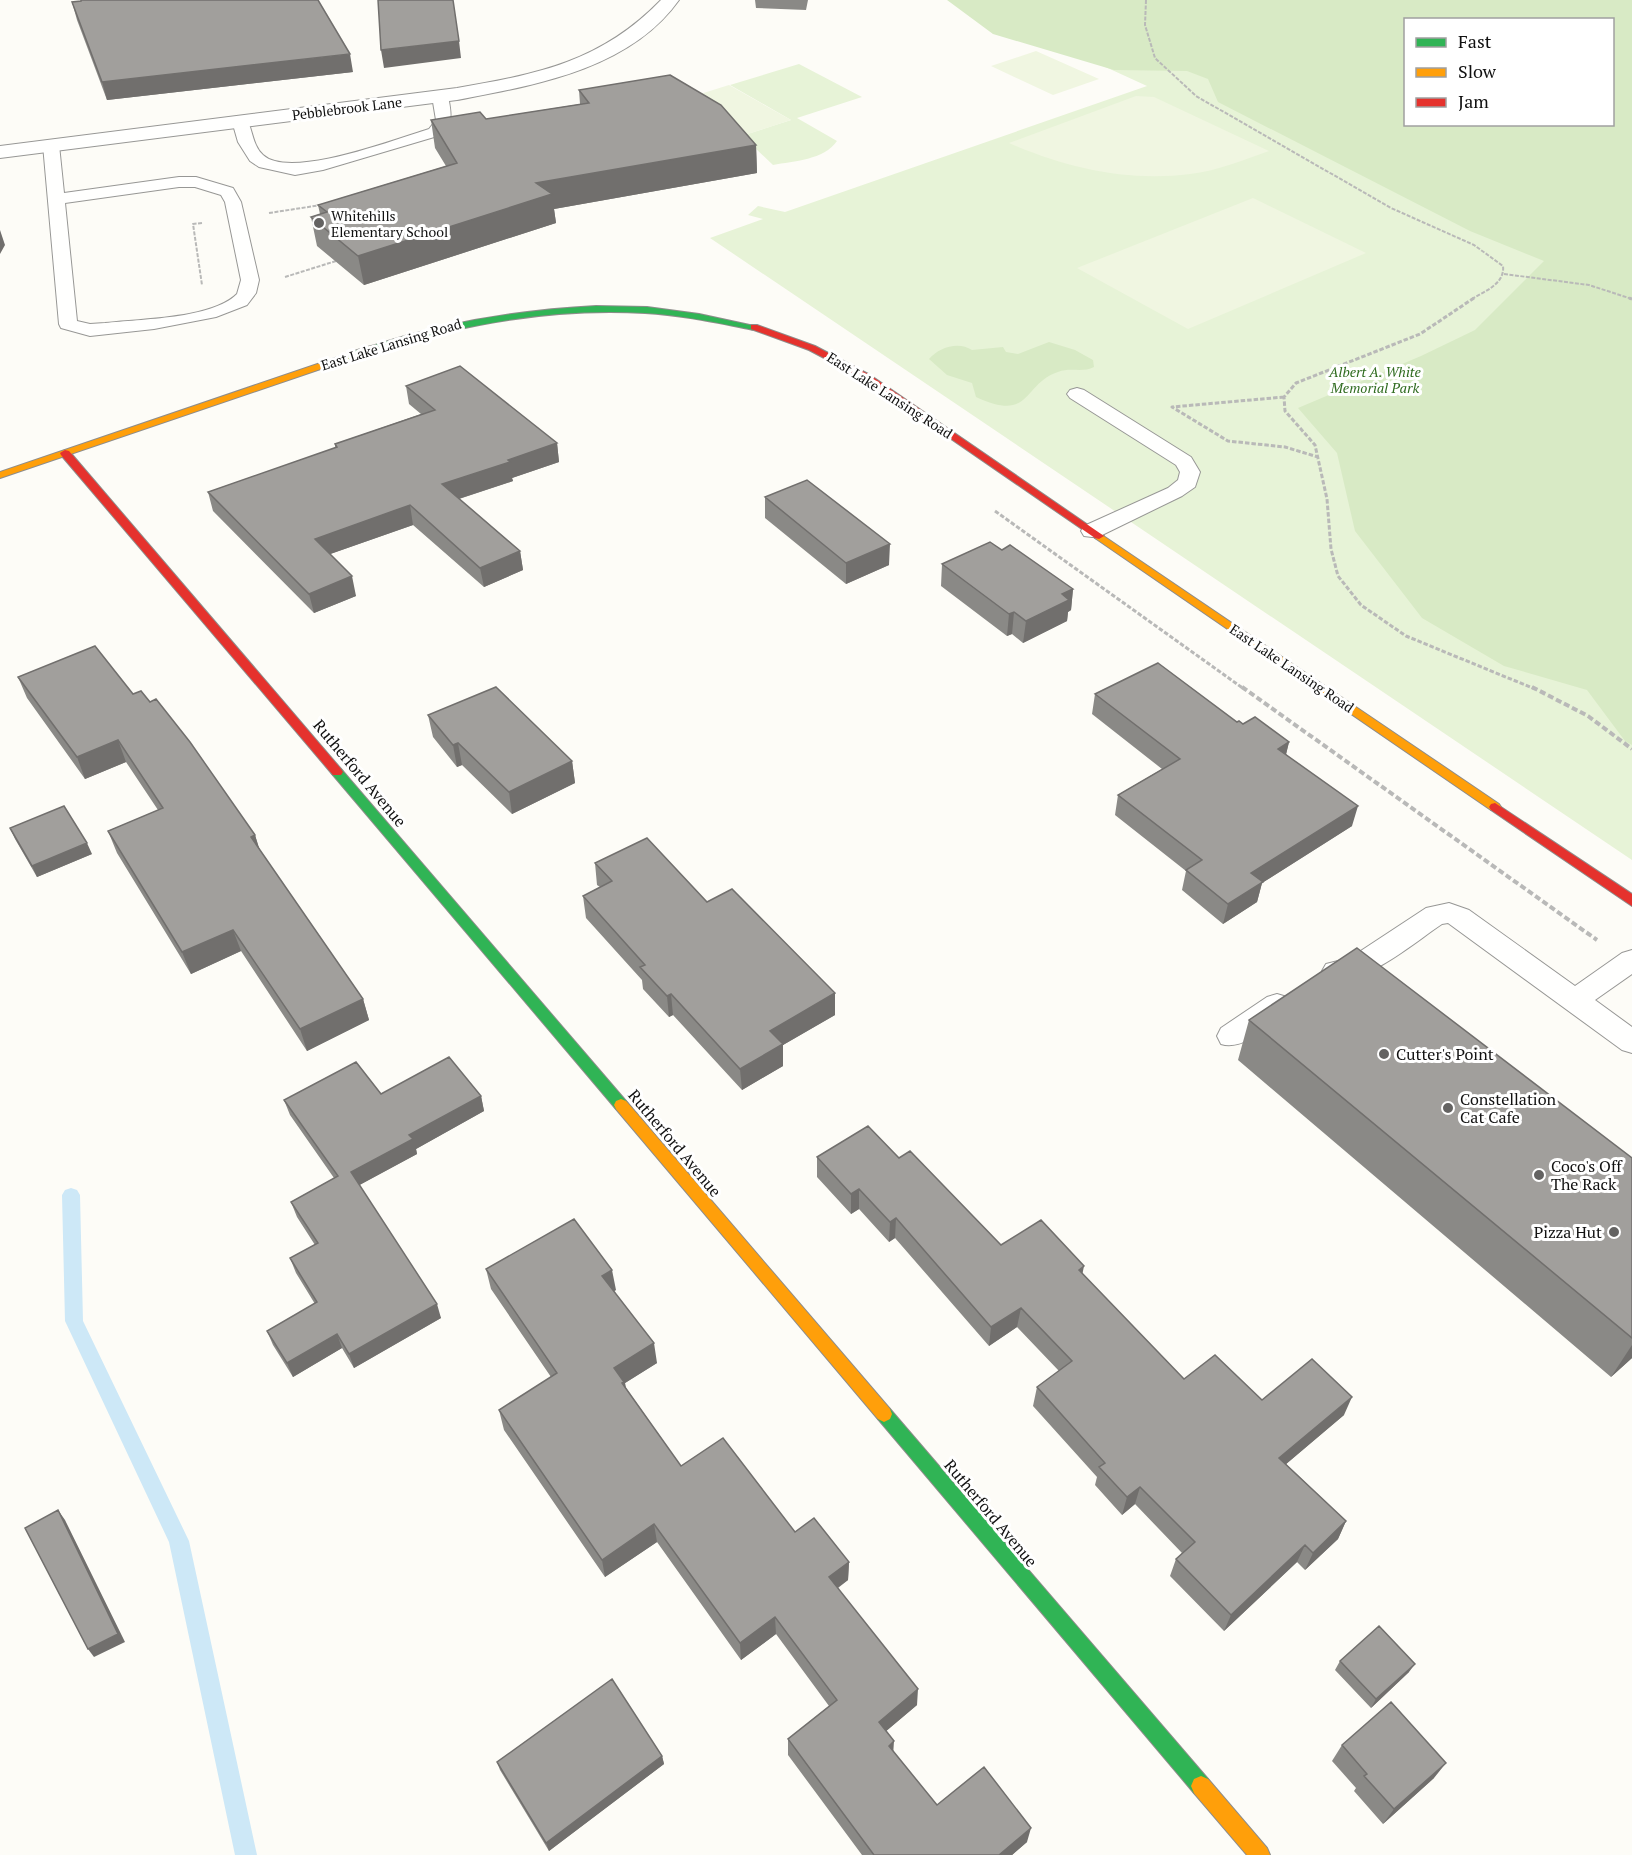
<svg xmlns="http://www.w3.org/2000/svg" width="1632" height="1855" font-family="'PT Serif',serif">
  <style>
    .green { fill: #e7f3d7; fill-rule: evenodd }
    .forest { fill: #d8eac5; fill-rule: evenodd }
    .pitch { fill: #f0f6e1 }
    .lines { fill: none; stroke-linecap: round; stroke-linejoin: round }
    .stream { fill: #cde8f7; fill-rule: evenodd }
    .lane-casing { stroke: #979795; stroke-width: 2 }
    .street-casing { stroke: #979795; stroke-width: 2 }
    .fast-casing { stroke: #8e8d8b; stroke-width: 2 }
    .slow-casing { stroke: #8e8d8b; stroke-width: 2 }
    .jam-casing { stroke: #8e8d8b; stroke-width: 2 }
    .path-far2 { stroke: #b9b9b8; stroke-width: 2; stroke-dasharray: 4 1.5; stroke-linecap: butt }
    .path-far1 { stroke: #b9b9b8; stroke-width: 3; stroke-dasharray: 4.5 2; stroke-linecap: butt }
    .path { stroke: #b9b9b8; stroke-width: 4; stroke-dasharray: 6 3; stroke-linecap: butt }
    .lane { fill: #fffffe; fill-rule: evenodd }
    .street { fill: #fffffe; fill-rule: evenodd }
    .fast { fill: #30b455; fill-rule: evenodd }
    .slow { fill: #ff9f0a; fill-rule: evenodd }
    .jam { fill: #e5322d; fill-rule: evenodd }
    .wall { fill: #8a8986 }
    .shaded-wall { fill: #716f6d }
    .building { fill: #a19f9c; stroke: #716f6d; stroke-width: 1.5 }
    .poi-dot { fill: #646362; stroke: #fff; stroke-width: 2 }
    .labels { text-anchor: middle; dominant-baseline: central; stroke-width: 6; stroke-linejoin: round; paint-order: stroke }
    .far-street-label { font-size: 14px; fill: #111; stroke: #fff }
    .far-poi-label { font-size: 14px; fill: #111; stroke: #fff; text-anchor: start }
    .far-park-label { font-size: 14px; font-style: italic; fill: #2f6b1f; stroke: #fff }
    .street-label { font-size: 16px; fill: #111; stroke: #fff }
    .poi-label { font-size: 16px; fill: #111; stroke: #fff; text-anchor: start }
  </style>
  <rect width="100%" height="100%" fill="#fdfcf7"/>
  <path class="green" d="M959,0H1632V860L710,238L763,219L748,215L758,206L785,212L1147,86ZM1406,20H1612V124H1406Z
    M799,64L862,97L797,118L837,141C824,160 794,161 773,165L754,147L755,143L748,138L738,137L791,120L730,85Z"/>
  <path class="forest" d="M947,0H1632V745L1625,741L1587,690L1504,666L1422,618L1355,531L1337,453L1298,408L1421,356L1475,330L1544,261L1470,231L1218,102L1208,79L1187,71L1114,70L993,34ZM1406,20H1612V124H1406Z
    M1049,342L1075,350L1093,360L1094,367C1083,373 1070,367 1058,372C1022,384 1032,423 976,397L972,383L947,375L929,359C939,347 959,341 972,350L1003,347L1006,352L1018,354Z"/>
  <path class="pitch" d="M1036,51L1099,79L1053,95L991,66Z
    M729,85L791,120L739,137L678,101Z
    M1136,96L1154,97L1269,151C1243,160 1217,171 1190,174C1128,182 1066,168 1009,143Z
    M1253,198L1366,253L1188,329L1077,268Z"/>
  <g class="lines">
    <path class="stream" d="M71,1188L77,1190L80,1195L83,1321L189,1541L257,1855H235L169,1542L65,1321L62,1195L65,1190Z"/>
    <defs>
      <path id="lane" d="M440,91L448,96C451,112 454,123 441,135L323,170L295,175L259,167L250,161L238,142L232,121L234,118H246C253,129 252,145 263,155C290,180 396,139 429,129L436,120L432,96Z
        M51,140L59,145L64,193L179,177H196L233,188L241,202L259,280L256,293L247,305L216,317L154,329L90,336L61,328L59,324L43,145ZM179,187H195L221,195L225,202L241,280L237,294C212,319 140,319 105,323L90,324L77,321L65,203Z
        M1077,388L1084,390L1191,457L1200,472L1195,487L1182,496L1100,536L1092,537L1084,536L1081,531L1084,526L1168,488L1178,480L1180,472L1176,465L1070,398L1067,394L1070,390Z
        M1449,903L1469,910L1575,986L1622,953L1632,950V974L1595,1000L1632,1027V1053L1622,1050L1448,923L1442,924C1413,943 1362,989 1326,978L1322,971L1326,964L1350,958L1426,908Z
        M1277,994L1287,997L1291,1005L1287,1013C1269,1025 1244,1051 1221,1044L1217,1036L1221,1028L1267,997Z"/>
      <path id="street" d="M661,0H679C629,70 535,85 457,100L0,158V146L457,88C538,74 601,62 661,0Z"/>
      <path id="fast" d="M596,306L647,307L699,314L759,327L754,330C718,323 682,315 645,313C540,307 447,328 347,360L339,358C349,351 366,348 378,344C450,321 522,310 596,306Z
        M337,768L341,769L626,1101L628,1105L626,1109L621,1111L616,1109L333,775L331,772Z
        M884,1406L890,1409L1208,1779L1211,1786L1208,1793L1201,1796L1194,1793L878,1419L876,1414L878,1409Z"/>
      <path id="slow" d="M344,355L349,358L347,360L0,478V472Z
        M1099,533L1499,804L1501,807L1499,810H1491L1095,538V534Z
        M621,1099L626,1101L890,1409L892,1414L890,1419L884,1422L878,1419L616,1109L614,1105L616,1101Z
        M1201,1776L1208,1779L1267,1848L1270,1855H1247L1194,1793L1191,1786L1194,1779Z"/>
      <path id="jam" d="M751,325H757L815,346L870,375L1104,536L1099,539L1095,538L864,379L809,350L751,329Z
        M65,450L69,451L341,769L343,772L341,775H333L61,455L60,453Z
        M1495,803L1632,894V906L1491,810L1489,807L1491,804Z"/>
    </defs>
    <use href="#lane" class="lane-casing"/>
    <use href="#street" class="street-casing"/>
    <use href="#fast" class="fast-casing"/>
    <use href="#slow" class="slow-casing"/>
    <use href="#jam" class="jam-casing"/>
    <path class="path-far2" d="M1146,0L1145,25L1155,58L1196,96L1391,208L1474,245L1503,266C1505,284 1485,291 1472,299
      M269,213L321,205
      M202,223L193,224L202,285
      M1504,274L1589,285L1632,299
      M285,277L336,261"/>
    <path class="path-far1" d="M1474,298L1420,334L1296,383L1284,397L1285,411L1315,445L1327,499L1331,549L1338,576L1361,605L1406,636L1535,689
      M1629,298L1632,299
      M1284,397L1172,407L1228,441L1285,447L1318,457
      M995,511L1244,689"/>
    <path class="path" d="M1242,687L1597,940
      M1532,687L1588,716L1632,749"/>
    <use href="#lane" class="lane"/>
    <use href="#street" class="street"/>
    <use href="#fast" class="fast"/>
    <use href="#slow" class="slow"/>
    <use href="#jam" class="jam"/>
  </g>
  <path class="wall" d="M755,0H808L806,10L756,8Z
    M72,2L353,72L107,100L77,20Z
    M579,90L756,145L757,173L554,209L556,223L364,285L317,246L311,217L320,214L318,205L446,166L435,148L431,120L486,119L580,104Z
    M406,386L557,443L559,462L512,478L513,481L459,499L520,551L523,570L484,587L413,525L330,554L356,596L314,613L213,511L208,492L335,448V444L421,414L409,404Z
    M765,497L889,565L846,584L765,518Z
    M1002,550L1073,589L1071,610L1068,612L1067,621L1023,643L1012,634L1007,636L941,586L942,564Z
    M18,677L133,694L255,835L259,849L363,999L369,1020L307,1051L241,951L191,974L117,853L108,831L158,810L126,762L85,779L27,698Z
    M1095,694L1237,722L1289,742L1286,754L1352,826L1262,883L1257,902L1223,924L1182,890L1186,871L1115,815L1118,795L1162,769L1092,714Z
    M428,715L572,761L575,783L512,814L462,765L457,767L433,737Z
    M10,828L92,854L37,877L15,839Z
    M595,863L707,902L835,1015L783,1045V1066L742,1090L673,1015L669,1017L643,989L642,980L586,918L583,896L600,887L597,885Z
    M1249,1020L1632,1158V1358L1611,1377L1238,1060Z
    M381,1094L481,1096L484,1111L416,1149L417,1154L359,1185L441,1318L354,1368L342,1348L293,1377L273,1345L267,1331L315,1304L296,1273L290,1258L315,1245L297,1217L291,1202L334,1178L290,1115L284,1100Z
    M817,1157L899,1158L1001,1245L1082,1274L1184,1379L1262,1400L1344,1415L1286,1464L1346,1521L1338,1539L1305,1570L1297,1562L1224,1631L1170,1576L1176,1559L1182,1553L1135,1504L1122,1515L1095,1485L1097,1477L1033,1406L1037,1387L1059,1371L1017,1327L989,1346L895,1238L889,1242L859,1209L851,1214L817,1177Z
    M486,1269L616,1290L614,1291L657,1363L625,1383L626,1388L681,1466L795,1532L849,1562L848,1580L838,1588L917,1705L886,1731L893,1752L937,1805L1027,1842L1012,1855H862L788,1755V1739L829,1706L776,1634L741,1660L657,1542L605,1577L504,1430L499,1410L551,1377L491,1289Z
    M1340,1661L1409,1672L1371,1708L1335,1670Z
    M1342,1745L1434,1778L1383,1824L1354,1791L1356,1788L1332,1761Z
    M662,1756L664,1764L549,1851L500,1770L497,1762Z"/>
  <path class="shaded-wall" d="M459,41L461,58L384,68L381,50Z
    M350,54L353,72L107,100L102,82Z
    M756,145L757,173L554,209L556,223L364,285L358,256L536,183Z
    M0,230L5,245L0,254Z
    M557,443L559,462L512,478L513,481L446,503L442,484L508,460Z
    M410,505L413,525L319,558L315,539Z
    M890,544L889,565L846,584V563Z
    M520,551L523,570L484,587L480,568Z
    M352,576L356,596L314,613L309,594Z
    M1073,589L1071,610L1068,612L1067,621L1023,643L1026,621L1062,594Z
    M1014,612L1012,634L1007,636L1009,614Z
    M118,740L126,762L85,779L77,757Z
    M1289,742L1284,763L1278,749Z
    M458,743L462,765L457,767L453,745Z
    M572,761L575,783L512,814L509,792Z
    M1358,806L1352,826L1262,883L1257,902L1223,924L1228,904L1251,873Z
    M255,835L262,857L251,837Z
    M87,843L92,854L37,877L32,866Z
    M233,930L241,951L191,974L182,952Z
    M835,993V1015L783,1045V1066L742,1090L740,1069L770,1031Z
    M671,994L673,1015L669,1017L667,996Z
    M363,999L369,1020L307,1051L300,1029Z
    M481,1096L484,1111L416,1149L417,1154L356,1187L351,1172L409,1135Z
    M859,1189V1209L851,1214V1194Z
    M896,1218L895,1238L889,1242L890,1222Z
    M1084,1266L1080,1286L1079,1270Z
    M612,1270L616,1290L605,1296L602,1276Z
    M437,1304L441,1318L354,1368L349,1354Z
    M1021,1308L1017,1327L989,1346L991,1327Z
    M337,1334L342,1348L293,1377L287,1363Z
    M654,1343L657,1363L625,1383L627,1401L614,1368Z
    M1632,1345V1358L1611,1377Z
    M1352,1397L1344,1415L1272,1476L1279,1458Z
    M1140,1487L1135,1504L1122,1515L1127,1497Z
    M58,1510L65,1520L125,1642L94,1657L88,1649Z
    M1346,1521L1338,1539L1305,1570L1313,1553Z
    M654,1524L657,1542L605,1577L602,1560Z
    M1305,1545L1297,1562L1224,1631L1231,1615Z
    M849,1562L848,1580L829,1594V1577Z
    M775,1617L776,1634L741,1660L740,1643Z
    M1415,1664L1409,1672L1371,1708L1376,1699Z
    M918,1689L917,1705L878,1738L879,1722Z
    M894,1741L893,1756L889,1746Z
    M662,1756L664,1764L549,1851L546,1843Z
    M1446,1763L1434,1778L1383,1824L1394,1809Z
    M1031,1828L1027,1842L1012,1855H999Z"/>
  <path class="building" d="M81,0H318L350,54L102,82L72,2L81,1Z
    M378,0H453L459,41L381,50Z
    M670,75L721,105L756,145L536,183L552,194L358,256L311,217L327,212L318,205L457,163L431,120L480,112L486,119L589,103L579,90Z
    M460,366L557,443L508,460L510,462L442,484L520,551L480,568L410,505L315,539L352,576L309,594L208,492L337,447L335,444L435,410L406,386Z
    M807,480L890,544L846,563L765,497Z
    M990,542L1002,550L1010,545L1073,589L1062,594L1069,600L1026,621L1014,612L1009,614L942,564Z
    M95,646L133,694L141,691L150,702L156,699L190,742L255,835L251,837L363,999L300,1029L233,930L182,952L108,831L163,808L118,740L77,757L18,677Z
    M1158,663L1237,722L1239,721L1243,724L1255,717L1289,742L1278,749L1358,806L1251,873L1263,882L1228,904L1186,870L1202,860L1118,795L1180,759L1095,694Z
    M496,687L572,761L509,792L458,743L453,745L428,715Z
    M64,806L87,843L32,866L10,828Z
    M647,838L707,902L732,889L835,993L770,1031L783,1044L740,1069L671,994L667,996L640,967L645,965L583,896L612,881L595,863Z
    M1357,948L1632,1158V1338L1249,1020Z
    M449,1057L481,1096L409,1135L413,1139L351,1172L437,1304L349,1354L337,1334L287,1363L267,1331L317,1302L290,1258L318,1243L291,1202L338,1176L284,1100L356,1062L381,1094Z
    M868,1126L899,1158L910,1151L1001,1245L1041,1220L1084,1266L1079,1270L1184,1379L1215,1355L1262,1400L1312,1359L1352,1397L1279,1458L1346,1521L1313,1553L1305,1545L1231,1615L1176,1559L1195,1542L1140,1487L1127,1497L1099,1467L1105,1463L1037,1387L1072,1361L1021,1308L991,1327L896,1218L890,1222L859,1189L851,1194L817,1157Z
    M574,1219L612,1270L602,1276L654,1343L614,1368L624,1382L622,1383L681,1466L723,1438L795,1532L814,1518L849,1562L829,1577L918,1689L879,1722L894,1741L889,1746L937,1805L984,1767L1031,1828L999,1855H874L788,1739L837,1700L775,1617L740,1643L654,1524L602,1560L499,1410L557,1373L486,1269Z
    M58,1510L118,1634L88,1649L25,1528Z
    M1379,1626L1415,1664L1376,1699L1340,1661Z
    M612,1679L662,1756L546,1843L497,1762Z
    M1391,1702L1446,1763L1394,1809L1364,1776L1367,1774L1342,1745Z"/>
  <g class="poi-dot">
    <circle cx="319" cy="223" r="6"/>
    <circle cx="1384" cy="1054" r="6"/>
    <circle cx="1448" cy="1108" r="6"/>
    <circle cx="1539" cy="1175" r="6"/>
    <circle cx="1614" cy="1232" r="6"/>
  </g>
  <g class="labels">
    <g class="far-street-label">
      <text transform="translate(347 108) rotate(-7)">Pebblebrook Lane</text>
      <text transform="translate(391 344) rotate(-17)">East Lake Lansing Road</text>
      <text transform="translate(890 395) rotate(33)">East Lake Lansing Road</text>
      <text transform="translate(1292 668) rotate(34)">East Lake Lansing Road</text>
    </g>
    <g class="far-poi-label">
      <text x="331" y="215">Whitehills<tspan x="331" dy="16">Elementary School</tspan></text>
    </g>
    <g class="far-park-label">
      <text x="1375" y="371">Albert A. White<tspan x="1375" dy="16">Memorial Park</tspan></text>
    </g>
    <g class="street-label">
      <text transform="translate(360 773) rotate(50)">Rutherford Avenue</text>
      <text transform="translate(675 1143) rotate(50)">Rutherford Avenue</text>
      <text transform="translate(991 1513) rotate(50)">Rutherford Avenue</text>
    </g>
    <g class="poi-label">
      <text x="1396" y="1054">Cutter's Point</text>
      <text x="1460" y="1099">Constellation<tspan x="1460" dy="18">Cat Cafe</tspan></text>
      <text x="1551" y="1166">Coco's Off<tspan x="1551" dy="18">The Rack</tspan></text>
      <text x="1602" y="1232" text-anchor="end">Pizza Hut</text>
    </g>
  </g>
  <rect x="1404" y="18" width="210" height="108" fill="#ffffff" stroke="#a0a0a0" stroke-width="1.5"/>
  <rect x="1416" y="38" width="30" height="9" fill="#30b455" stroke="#a0a0a0" stroke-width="1.5"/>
  <text x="1458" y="48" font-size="18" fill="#111111">Fast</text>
  <rect x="1416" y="68" width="30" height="9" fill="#ff9f0a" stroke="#a0a0a0" stroke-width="1.5"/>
  <text x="1458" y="78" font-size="18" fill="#111111">Slow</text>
  <rect x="1416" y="98" width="30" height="9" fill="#e5322d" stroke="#a0a0a0" stroke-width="1.5"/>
  <text x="1458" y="108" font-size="18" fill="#111111">Jam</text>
</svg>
